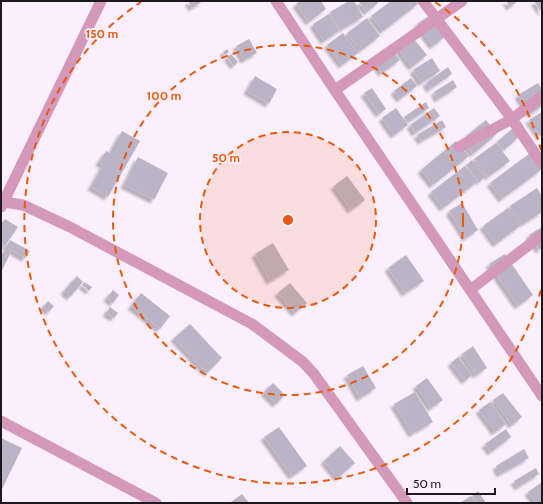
<svg xmlns="http://www.w3.org/2000/svg" width="543" height="504" font-family="Cabin,sans-serif">
  <style>
    .building { fill: #bbb4c7; filter: url(#shadow) }
    .lines { fill: none; stroke-linecap: round; stroke-linejoin: round }
    .street { stroke: #d498ba; stroke-width: 11 }
    .ring { fill: none; stroke: #e8590c; stroke-width: 2; stroke-dasharray: 7 5 }
    .centre { fill: #e8590c; stroke: #fceffd; stroke-width: 2 }
    .ring-label { font-size: 12px; text-anchor: middle; font-weight: bold; fill: #e8590c; stroke: #fceffd; stroke-width: 3.5; stroke-linejoin: round; paint-order: stroke }
  </style>
  <defs>
    <filter id="shadow"><feDropShadow dx="-3.5" dy="3.5" stdDeviation="1" flood-color="#0004"/></filter>
  </defs>
  <rect width="100%" height="100%" fill="#fceffd"/>
  <path class="building" d="M188,1H203L192,8Z
    M300,1H321L326,9L309,22L296,4Z
    M349,1H354L363,17L340,30L330,12Z
    M358,1H377L378,3L367,12Z
    M391,1H416L418,4L383,31L371,16Z
    M506,1H518L510,7Z
    M534,1H542V13Z
    M329,14L339,31L324,41L313,24Z
    M430,15L445,37L433,46L417,24Z
    M367,18L380,36L360,51L347,33Z
    M343,33L358,53L342,65L327,45Z
    M409,33L427,55L412,67L394,44Z
    M249,39L257,53L244,60L236,46Z
    M389,46L400,60L382,73L372,59Z
    M227,49L229,52L225,55L223,52Z
    M231,54L238,62L234,66L227,57Z
    M432,58L440,71L421,83L413,70Z
    M448,67L452,74L430,89L426,83Z
    M255,76L277,89L269,104L247,91Z
    M411,78L417,86L400,99L394,91Z
    M453,80L457,87L438,99L434,92Z
    M538,83L542,89V106L530,114L518,95Z
    M372,88L386,109L379,114L364,93Z
    M426,102L429,108L408,122L404,117Z
    M396,108L408,125L394,135L382,118Z
    M434,108L440,116L415,133L410,125Z
    M542,112V135L540,136L529,120Z
    M442,120L446,127L421,141L417,135Z
    M486,120L497,134L473,154L461,140Z
    M512,129L519,137L504,150L497,142Z
    M122,131L140,141L108,197L91,187L103,165L99,162L106,151L110,153Z
    M456,141L469,156L433,185L421,170Z
    M496,143L510,161L488,177L474,159Z
    M529,154L541,170L502,199L490,183Z
    M138,157L168,173L154,200L124,185Z
    M472,160L485,177L479,182L466,165Z
    M465,166L477,182L443,208L431,192Z
    M347,176L365,200L351,210L334,186Z
    M537,188L542,196V212L523,224L510,206Z
    M462,203L478,230L466,238L449,211Z
    M508,208L521,225L496,244L483,226Z
    M5,219L18,227L5,246L1,243V224Z
    M542,227V248L539,250L529,235Z
    M10,240L30,251L25,258L6,247Z
    M273,243L289,270L270,281L255,254Z
    M5,249L11,252L1,272V257Z
    M505,254L533,295L518,306L489,264Z
    M406,255L424,281L405,293L388,268Z
    M77,276L83,282L70,297L64,291Z
    M84,282L92,287L89,291L82,285Z
    M290,283L307,303L295,313L278,293Z
    M113,290L119,295L113,303L107,298Z
    M141,293L170,316L160,329L131,306Z
    M48,301L54,306L49,312L43,307Z
    M110,307L118,313L114,318L106,313Z
    M190,324L222,358L207,373L174,338Z
    M473,346L487,368L476,375L462,354Z
    M458,357L472,375L465,381L451,363Z
    M363,366L376,388L360,398L347,375Z
    M427,378L443,400L431,408L416,386Z
    M273,383L285,395L276,404L264,392Z
    M415,392L433,422L412,434L394,404Z
    M503,393L522,417L512,425L493,400Z
    M490,402L506,424L495,432L479,410Z
    M279,427L307,466L292,476L264,437Z
    M506,429L511,437L491,452L485,444Z
    M1,438L22,448L1,491Z
    M340,446L355,463L338,478L324,461Z
    M524,449L529,458L500,474L496,466Z
    M536,468L539,474L518,487L514,481Z
    M542,482V503H536L528,492Z
    M478,491L486,503H478L472,496Z
    M242,494L249,503H230Z
    M471,496L475,503H460Z"/>
  <g class="lines">
    <path class="street" d="M276,1L328,80L542,396
      M423,1L512,119L542,164
      M335,90L462,1
      M459,147L512,119L542,96
      M4,202L23,205L70,227L252,324L303,362L314,374L407,503
      M1,207L101,1
      M470,290L542,235
      M1,421L156,503"/>
  </g>
  <circle cx="288" cy="220" r="88" fill="#e8590c" fill-opacity=".12"/>
  <g class="ring">
    <circle cx="288" cy="220" r="88"/>
    <circle cx="288" cy="220" r="175"/>
    <path d="M541 290A263 263 0 1 1 141 2M435 2A263 263 0 0 1 541 150"/>
  </g>
  <circle cx="288" cy="220" r="6" class="centre"/>
  <g class="ring-label">
    <text x="102" y="38">150 m</text>
    <text x="164" y="100">100 m</text>
    <text x="226" y="162">50 m</text>
  </g>
  <rect width="543" height="504" fill="none" stroke="#1d181e" stroke-width="4"/>
  <path d="M407 488v6h88v-6" fill="none" stroke="#1d181e" stroke-width="2"/>
  <text x="413" y="488" font-size="12" fill="#1d181e" stroke="#fceffd" stroke-width="3" paint-order="stroke">50 m</text>
</svg>
